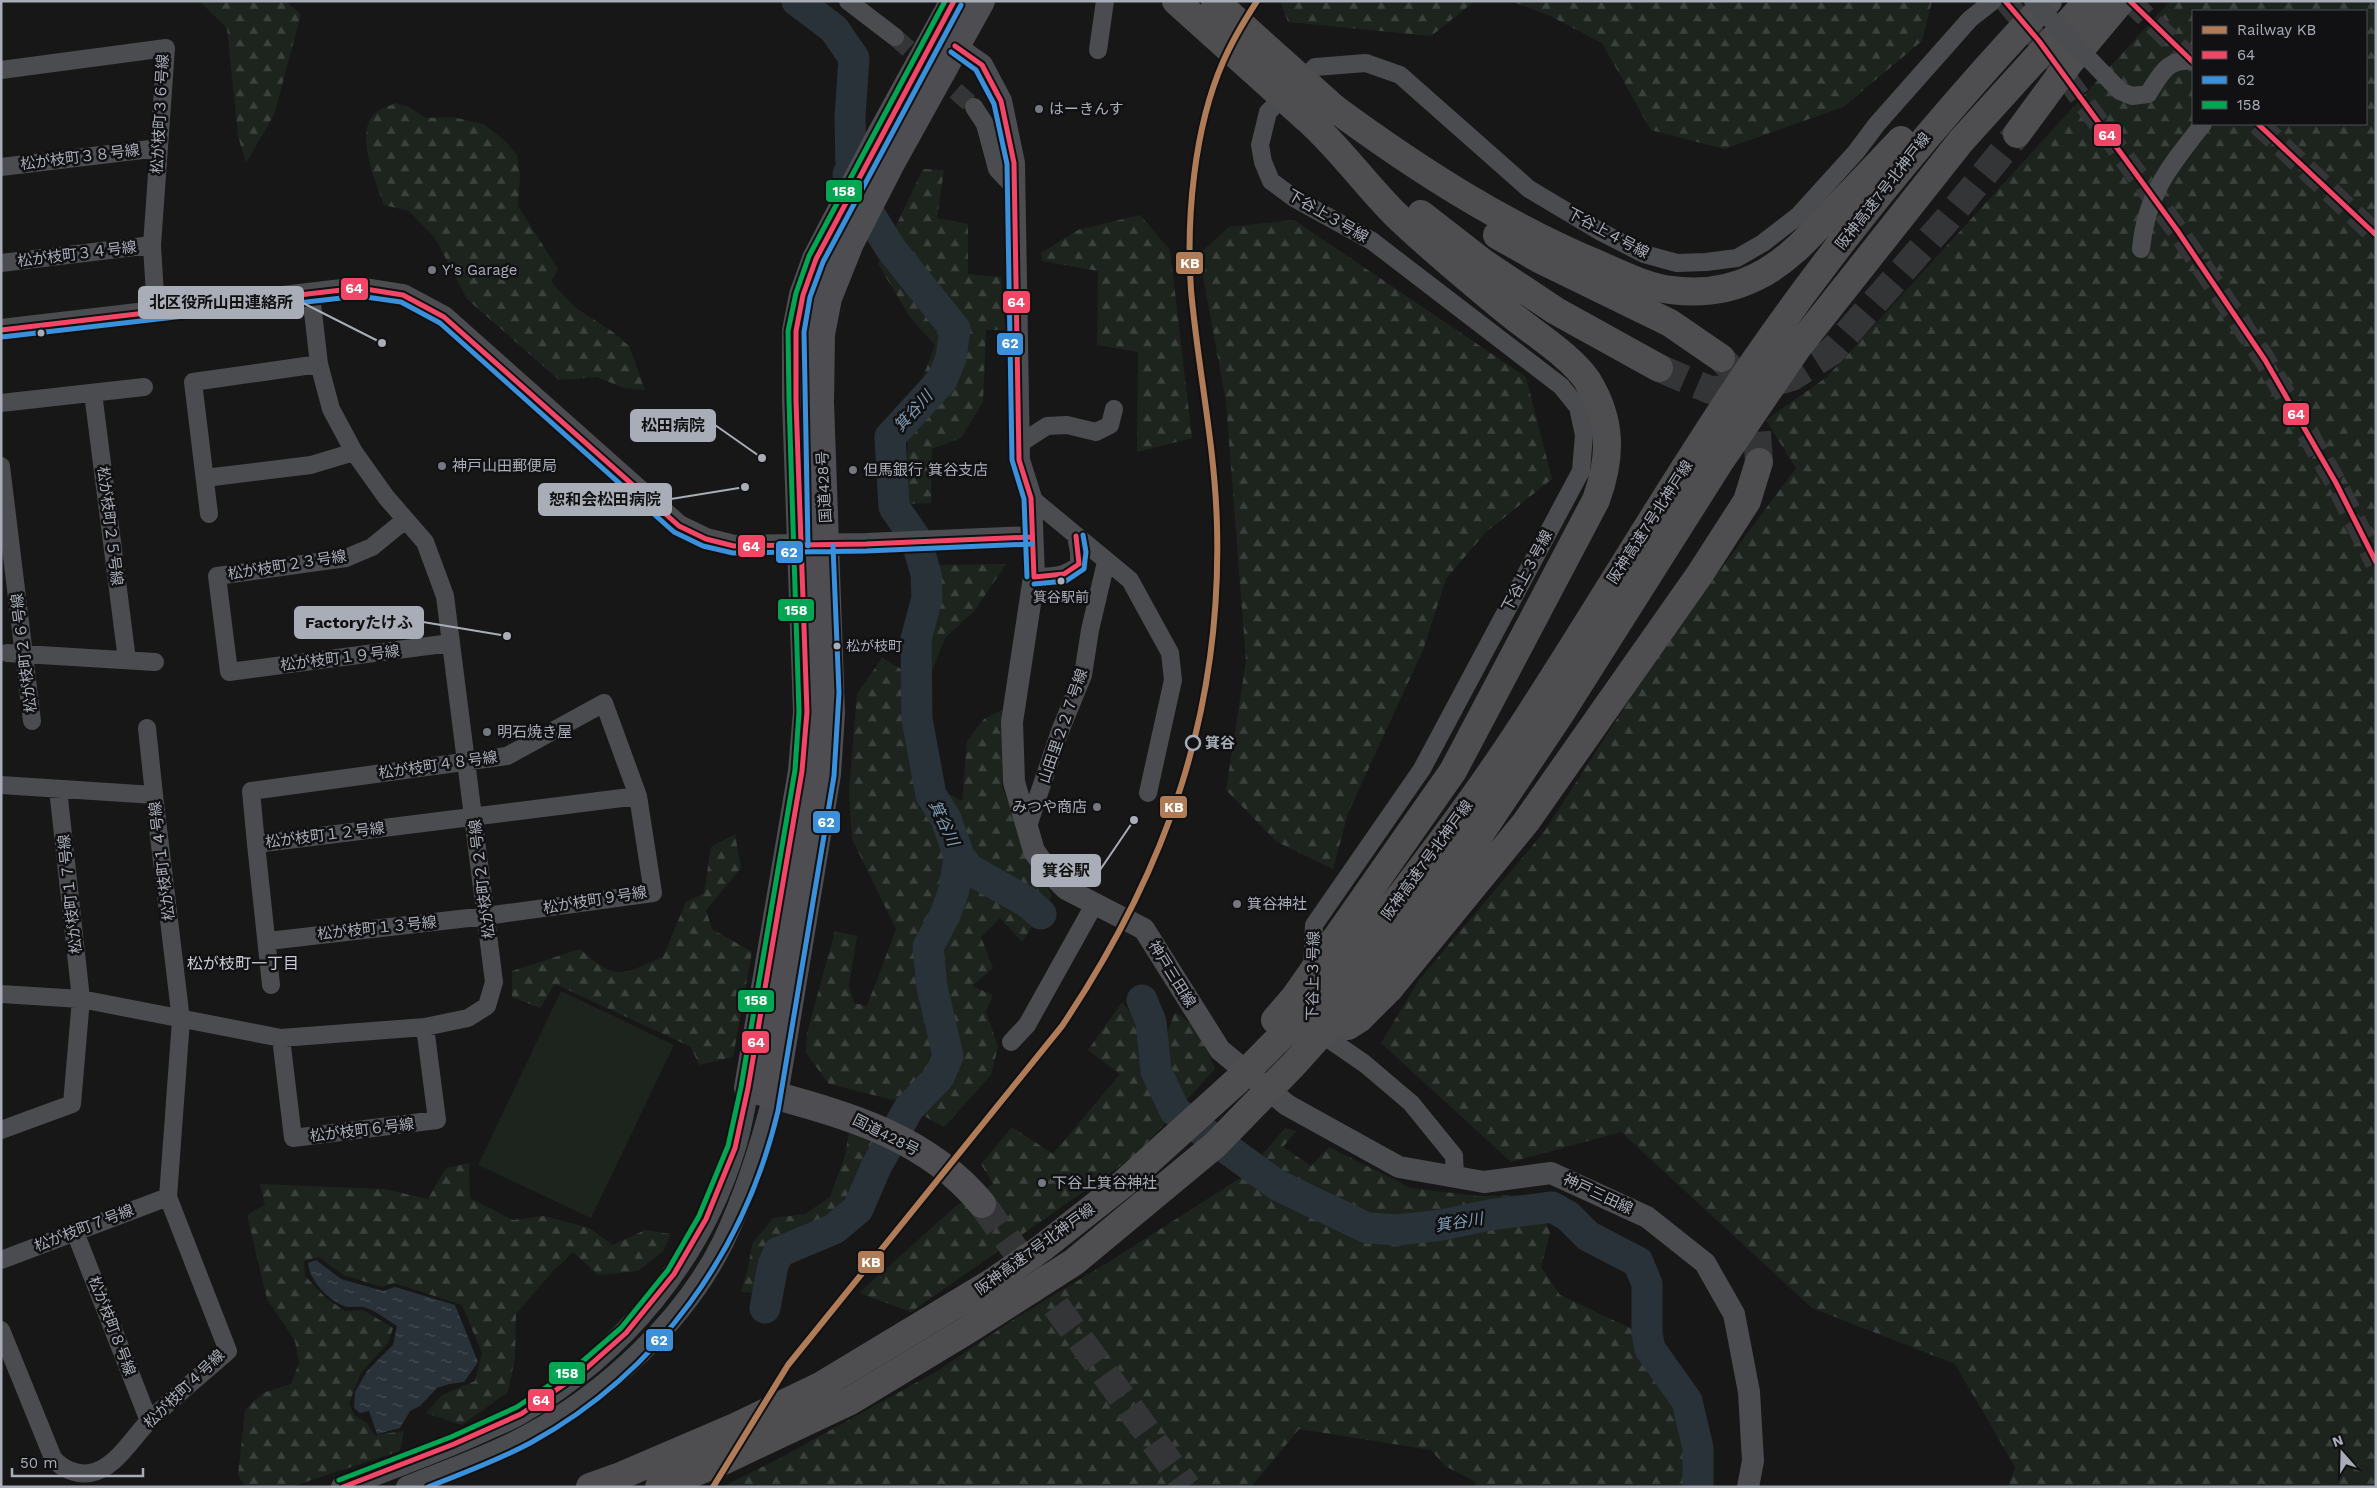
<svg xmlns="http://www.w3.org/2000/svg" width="2377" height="1488" font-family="'Work Sans','Noto Sans JP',sans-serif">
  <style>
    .forest { fill: url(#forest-firs); fill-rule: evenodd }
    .pitch { fill: #1d241e }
    .water { fill: url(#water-ripples) }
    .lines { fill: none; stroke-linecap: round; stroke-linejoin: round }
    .river { stroke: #2a3239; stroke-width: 31 }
    .minor-tunnel { stroke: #343537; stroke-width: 18; stroke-dasharray: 18 9; stroke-linecap: butt }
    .tertiary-tunnel { stroke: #343537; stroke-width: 22; stroke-dasharray: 22 11; stroke-linecap: butt }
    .trunk-tunnel { stroke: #343537; stroke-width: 28; stroke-dasharray: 28 14; stroke-linecap: butt }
    .motorway-tunnel { stroke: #343537; stroke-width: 28; stroke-dasharray: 28 14; stroke-linecap: butt }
    .minor { stroke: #4b4c50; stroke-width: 18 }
    .tertiary { stroke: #4b4c50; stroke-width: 22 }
    .trunk { stroke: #4e4e52; stroke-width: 28 }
    .motorway { stroke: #4e4e51; stroke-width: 28 }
    .minor-bridge { stroke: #4b4c50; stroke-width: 18 }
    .motorway-bridge { stroke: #4e4e51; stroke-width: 28 }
    .bus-1-casing { stroke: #111113; stroke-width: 9 }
    .bus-2-casing { stroke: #111113; stroke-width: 9 }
    .bus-3-casing { stroke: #111113; stroke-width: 9 }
    .bus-1 { stroke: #f34667; stroke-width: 5 }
    .bus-2 { stroke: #3a90db; stroke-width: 5 }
    .bus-3 { stroke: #00a651; stroke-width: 5 }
    .rail-1-casing { stroke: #111113; stroke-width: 10 }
    .rail-1 { stroke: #b07c57; stroke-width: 6 }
    .poi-dot { fill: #757880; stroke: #111113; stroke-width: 2 }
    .bus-dot { fill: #a8adb8; stroke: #111113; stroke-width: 2 }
    .stop-dot { fill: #111113; stroke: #a8adb8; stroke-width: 2.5 }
    .labels { text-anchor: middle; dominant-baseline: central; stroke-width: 5; stroke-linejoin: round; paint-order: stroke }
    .bus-label { font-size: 14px; fill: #a8adb8; stroke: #111113 }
    .poi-label { font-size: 15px; fill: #a8adb8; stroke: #111113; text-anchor: start }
    .street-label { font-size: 15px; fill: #a8adb8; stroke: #111113 }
    .stop-label { font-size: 15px; font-weight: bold; fill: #a8adb8; stroke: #111113; text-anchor: start }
    .water-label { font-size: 16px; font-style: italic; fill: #7f9bb3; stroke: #111113 }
    .neighbourhood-label { font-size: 16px; fill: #c9ccd4; stroke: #111113 }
    .leader { fill: none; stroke: #a8adb8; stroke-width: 2 }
    .callout-dot { fill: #a8adb8; stroke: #111113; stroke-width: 2 }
    .callout { fill: #a8adb8; stroke: #a8adb8; stroke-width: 2 }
    .callout-label { font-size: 16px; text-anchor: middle; font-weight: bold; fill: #111 }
    .line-badge { stroke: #111113; stroke-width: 2 }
    .badge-label { font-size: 14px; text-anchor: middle; font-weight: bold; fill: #fff }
  </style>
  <defs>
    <pattern id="forest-firs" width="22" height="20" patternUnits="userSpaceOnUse" patternTransform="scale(1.25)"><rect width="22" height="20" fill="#1d241e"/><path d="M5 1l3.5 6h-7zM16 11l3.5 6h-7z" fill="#3b413d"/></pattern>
    <pattern id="water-ripples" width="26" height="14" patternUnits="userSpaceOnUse" patternTransform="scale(1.25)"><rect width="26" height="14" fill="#2a3239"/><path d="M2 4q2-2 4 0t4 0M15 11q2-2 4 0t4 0" fill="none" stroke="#464d54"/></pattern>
  </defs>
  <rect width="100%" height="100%" fill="#171717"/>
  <path class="forest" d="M199,1H285L301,14L274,115L246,163L238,136L227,28Z
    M1280,1H1475L1431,36L1288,22Z
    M1511,1H1932L1922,41L1843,107L1724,149L1651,130L1602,43L1548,15Z
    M2170,1H2376V1487H2008L2015,1467L1955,1364L1812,1308L1621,1132L1511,1162L1381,1043L1419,980L1544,832L1666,643L1796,468L1766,420L1827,377ZM2193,11H2366V124H2193Z
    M396,103L409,107L426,118L452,117L484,124L505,141L517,155L520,176L518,206L558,269L551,282L576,308L613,332L629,346L645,390L624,388L597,377L559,380L467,299L435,238L409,211L384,205C376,182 354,133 375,113C380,108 390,106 396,103Z
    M923,169L944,170L937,218L968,224V274L1001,277L1005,330H986L983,402L961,438L932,449L931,503L904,504L908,440L892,420L920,385L935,345L910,317L878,264Z
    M1140,215L1170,250L1192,438L1137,452L1138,352L1097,345L1098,271L1042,261L1041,253L1078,230Z
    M1294,220L1526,377L1552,479L1485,533L1446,579L1423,650L1348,813L1333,869L1277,842L1226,790L1246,661L1226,402L1199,254L1229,227Z
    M1006,564L975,610L945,638L926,686L906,726L915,778L962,801L967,741L984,719L1002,710V786L1025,844L1052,896L1022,942L1000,918L981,937L993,968L972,986L993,995L986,1012L998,1046L991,1075L944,1127L897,1101L829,1084L806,1053L807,1033L835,931L857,936L849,986L854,1003L867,1006L896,929L852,839L849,791L857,694L882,658L908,673L922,648L937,589L933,565Z
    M735,834L741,868L706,910L712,929L752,952L733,1057L699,1065L691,1047L555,984L540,1008L512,997V971L580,949C617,982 620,975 663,957L686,902L704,893L711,847Z
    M1122,1002L1161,1050L1175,1012L1197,1028L1215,1069L1136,1155L911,1312L859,1293L956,1206L993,1184L981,1164L1012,1127L1053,1154L1120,1074L1088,1050Z
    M1285,1128L1296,1131L1283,1147L1311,1166L1329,1147L1411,1188L1477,1196L1537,1195L1550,1233L1541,1267L1560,1295L1632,1329L1674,1399L1706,1487H1475L1476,1482L1445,1466L1431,1450L1299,1429L1251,1487H722L782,1457L939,1370L1016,1318L1112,1260L1245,1175Z
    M849,1133L882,1145L854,1203L831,1225L778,1248L758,1293L741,1292L749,1263L752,1244L773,1218L805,1214L830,1197L845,1156Z
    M469,1163L470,1198L513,1220L544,1216L589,1228L613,1245L645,1230L671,1234L663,1251L638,1271L598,1275L573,1252L553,1271L516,1314L515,1358L508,1392L462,1425L426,1413L442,1395L475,1381L482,1353L462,1305L394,1283L382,1287L343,1275L319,1257L304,1261L305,1276L326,1298L345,1311L363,1310L393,1328L388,1343L361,1373L349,1403L354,1415L367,1423L374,1435L404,1431L400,1451L290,1487H246L238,1475L245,1410L263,1393L291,1384L299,1363L295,1341L267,1299L247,1215L265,1205L260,1184L384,1189L428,1199L446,1168Z"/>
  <path class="pitch" d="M561,991L674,1045L591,1218L478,1165Z"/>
  <path class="water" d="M316,1260L341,1279L383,1291L395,1287L455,1305L478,1362L464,1382L449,1384L437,1388L420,1406L410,1411L400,1428L377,1434L369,1411L360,1413L354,1408L355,1392L367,1371L393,1345L397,1326C386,1319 375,1310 363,1307C357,1306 350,1308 344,1306C327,1299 310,1281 308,1263Z"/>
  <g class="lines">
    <path class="river" d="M797,1L834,29L854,58L850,117L851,169L848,174L849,181L891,249L955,329L951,358L942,380L890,437L894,507L916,539L926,574L927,598L916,639L917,719L931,795L946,819L959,856L969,869L1027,902L1041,914
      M1142,1000L1151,1022L1156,1071L1175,1111L1277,1185L1367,1228L1398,1230L1442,1225L1489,1215L1552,1207L1568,1216L1588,1236L1638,1262L1647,1284V1333L1650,1349L1687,1401L1698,1448V1487
      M765,1308L773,1265L779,1252L834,1229L858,1209L876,1167L909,1108L939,1077L948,1056L932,987L928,947L945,915L954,890L959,856"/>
    <path class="minor-tunnel" d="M895,37L974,107"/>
    <path class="tertiary-tunnel" d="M2005,1L2039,41L2177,230L2265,360L2336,483L2376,563
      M2130,1L2193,62
      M2258,124L2376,235"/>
    <path class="trunk-tunnel" d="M982,1204L1187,1487"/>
    <path class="motorway-tunnel" d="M1721,358L1737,375L1756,419L1759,462
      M1659,368L1710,390L1754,388L1792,377L1831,352L1945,222L2017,134"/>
    <path class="minor" d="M848,1L895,37
      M1098,50L1105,1
      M1,70L166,48L152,245L156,312
      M1295,87L1315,67L1366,63L1400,75L1529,189L1601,232L1644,254L1677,263L1706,262L1737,258L1763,243L1798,216L1856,152L1877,124L1970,19L1993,1
      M1290,91L1268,112L1260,145L1263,162L1271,181L1294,198L1372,241L1561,386L1578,407L1584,435L1581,471L1422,769L1314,925L1312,971
      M2120,91L2132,96L2148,94C2161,74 2167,58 2193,61
      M974,107L985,124L997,169L1015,188
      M1,167L159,148
      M2141,249C2146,194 2170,166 2203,124
      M1,263L152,245
      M93,393L127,660
      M1,403L144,387
      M1019,444L1047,426L1067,425L1096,432L1110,425L1114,409
      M1,466L32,721
      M205,478L311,465L354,452
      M1031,498L1130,580L1170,653L1173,680L1148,793
      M209,514L193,382L319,364
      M405,520L372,547L346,558L217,576L229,672L451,643
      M1034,577C1052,577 1066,577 1079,564V552L1076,536
      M7,653L155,662
      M147,728L154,795
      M1,785L154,795L181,1020L168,1197L228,1351C202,1374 175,1396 150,1420C133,1436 116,1469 90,1473C76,1475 62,1469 53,1458L1,1330
      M1027,829L1060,731L1083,675L1090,630L1106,562
      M256,844L251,791L507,756L604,703L638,796
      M268,941L486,916L653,893L638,796L256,844L271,985
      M1,994L81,999L281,1038L425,1027L468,1018L487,1006L494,982L445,596L425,542L386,497L354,452L331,409L319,364L311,295
      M1313,1028L1365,1064L1411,1103L1454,1156L1455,1176
      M281,1038L293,1138L437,1120L425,1027
      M1011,1042L1027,1025L1094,905
      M1,1130L72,1104L81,999L58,789
      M75,1232L149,1421
      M1,1260L168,1197"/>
    <path class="tertiary" d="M955,46L982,65L1001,101L1014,163L1019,460L1031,498L1034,577L1012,722L1014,782L1034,851L1049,872L1066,889L1144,929L1220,1050L1287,1105L1399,1167L1484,1182L1551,1173L1647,1217L1705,1263L1734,1314L1749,1392L1753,1461L1748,1487
      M1,330L359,288L403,295L444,317L679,526L706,539L734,546L866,544L1032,537
      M342,1487C390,1469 437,1452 483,1431C496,1425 510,1420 521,1413C622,1354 701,1260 735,1147C741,1128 744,1108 748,1088
      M407,1487C448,1470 491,1456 529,1435C606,1393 684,1321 723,1242C746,1194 761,1146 774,1095"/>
    <path class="trunk" d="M954,1L880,136L816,259L803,295L796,331V401L807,712L802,771L748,1088C834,1112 922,1131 982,1204
      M774,1095L827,774L831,713L820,402L821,334L828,298L850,243L890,165L981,1"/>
    <path class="motorway" d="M1334,108C1417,169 1504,225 1600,265C1623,275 1647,287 1671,290C1700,294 1730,290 1756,277C1787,262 1810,236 1833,211C1856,188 1878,164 1901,140
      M1306,118C1339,147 1364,183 1394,213C1430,248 1470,281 1509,313C1532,332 1571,356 1587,380C1612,420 1612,456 1596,500L1453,771L1334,941
      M2017,134L2070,62L2121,1
      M1421,214L1484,263L1556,311L1659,368
      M1497,235L1541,260L1670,323L1721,358
      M1356,954C1411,882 1467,810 1517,734C1598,610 1672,482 1756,359C1844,232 1942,114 2048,1
      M1373,976L1470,849L1559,716L1721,460L1798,347L1961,141L2088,1
      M1390,988L1526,822L1700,574L1747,501L1759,462"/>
    <path class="minor-bridge" d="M2033,1L2120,91"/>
    <path class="motorway-bridge" d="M1176,1L1306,118
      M1215,1L1334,108
      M1275,1020L1294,998L1334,941
      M1348,1026L1359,1019L1390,988
      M590,1487L618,1477L737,1426L822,1385L991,1283L1042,1248L1123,1184L1238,1080L1309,1008L1356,954
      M659,1487L723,1461L850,1401L966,1331L1074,1262L1215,1145L1294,1064L1373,976"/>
    <defs>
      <path id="bus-1" d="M2005,1L2039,41L2177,230L2265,360L2336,483L2376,562
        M2130,1L2193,62
        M955,46L982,65L1001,101L1014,163L1019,460L1031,498L1034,577
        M2258,124L2376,235
        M1,330L359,288L403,295L444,317L679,526L706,539L734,546L866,544L1032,537
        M1034,577L1064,574L1079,564L1076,536
        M343,1487L454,1444L521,1414L581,1373L626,1333L674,1274L706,1219L735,1148L748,1088L802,771L807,712L796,401V331L803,295L816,259L954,1"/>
      <path id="bus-2" d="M951,52L976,70L994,104L1007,164L1012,460L1024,499L1027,577
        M2,337L359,296L401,302L440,323L674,532L703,546L733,553L866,551L1032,544
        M808,546L804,332L810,297L823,262L961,5
        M1034,584L1066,581L1084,569L1086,552L1083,535
        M428,1487C463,1473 499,1460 532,1442C659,1372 745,1250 778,1111L834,776L839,693L833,546"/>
      <path id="bus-3" d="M339,1480L451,1437L517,1407L576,1367L621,1328L668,1270L699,1216L728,1146L741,1087L795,770L799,712L789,401L788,331L796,293L809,256L945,1"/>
    </defs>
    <use href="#bus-1" class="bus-1-casing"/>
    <use href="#bus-2" class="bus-2-casing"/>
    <use href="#bus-3" class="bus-3-casing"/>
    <use href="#bus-1" class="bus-1"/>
    <use href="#bus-2" class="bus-2"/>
    <use href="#bus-3" class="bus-3"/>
    <defs>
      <path id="rail-1" d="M713,1487L788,1365L1062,1026C1166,871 1222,714 1217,526C1215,446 1198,369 1191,290C1186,219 1194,128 1223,62C1232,41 1244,21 1257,1"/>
    </defs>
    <use href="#rail-1" class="rail-1-casing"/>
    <use href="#rail-1" class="rail-1"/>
  </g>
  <g class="poi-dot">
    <circle cx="1039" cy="109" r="5"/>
    <circle cx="432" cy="270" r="5"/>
    <circle cx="442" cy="466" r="5"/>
    <circle cx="853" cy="470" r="5"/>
    <circle cx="487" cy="732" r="5"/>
    <circle cx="1097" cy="807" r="5"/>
    <circle cx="1237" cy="904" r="5"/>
    <circle cx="1042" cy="1183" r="5"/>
  </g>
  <g class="bus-dot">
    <circle cx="41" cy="333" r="4.5"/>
    <circle cx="1061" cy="581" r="4.5"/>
    <circle cx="837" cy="646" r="4.5"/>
  </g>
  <circle class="stop-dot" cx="1193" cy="743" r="7"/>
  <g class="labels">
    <g class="bus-label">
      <text x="1061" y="597">箕谷駅前</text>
      <text x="846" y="646" text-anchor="start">松が枝町</text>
    </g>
    <g class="poi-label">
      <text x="1049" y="109">はーきんす</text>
      <text x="442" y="270">Y's Garage</text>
      <text x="452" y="466">神戸山田郵便局</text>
      <text x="863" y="470">但馬銀行 箕谷支店</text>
      <text x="497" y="732">明石焼き屋</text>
      <text x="1087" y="807" text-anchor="end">みつや商店</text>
      <text x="1247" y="904">箕谷神社</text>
      <text x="1052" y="1183">下谷上箕谷神社</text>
    </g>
    <g class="street-label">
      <text transform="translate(160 114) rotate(-87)">松が枝町３６号線</text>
      <text transform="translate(80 157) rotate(-7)">松が枝町３８号線</text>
      <text transform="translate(1883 191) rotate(-52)">阪神高速7号北神戸線</text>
      <text transform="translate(1328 216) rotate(30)">下谷上３号線</text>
      <text transform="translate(1608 233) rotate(28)">下谷上４号線</text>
      <text transform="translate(77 254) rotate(-7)">松が枝町３４号線</text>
      <text transform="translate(824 487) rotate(-93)">国道428号</text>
      <text transform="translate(1650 522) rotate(-57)">阪神高速7号北神戸線</text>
      <text transform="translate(110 526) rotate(83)">松が枝町２５号線</text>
      <text transform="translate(287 565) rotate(-9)">松が枝町２３号線</text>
      <text transform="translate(1527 571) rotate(-62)">下谷上３号線</text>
      <text transform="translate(24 653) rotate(-97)">松が枝町２６号線</text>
      <text transform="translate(340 658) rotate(-7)">松が枝町１９号線</text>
      <text transform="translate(1063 726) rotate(-71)">山田里２２７号線</text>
      <text transform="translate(438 765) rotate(-8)">松が枝町４８号線</text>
      <text transform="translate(325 835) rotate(-7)">松が枝町１２号線</text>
      <text transform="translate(1427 860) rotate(-54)">阪神高速7号北神戸線</text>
      <text transform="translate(162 861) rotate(-97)">松が枝町１４号線</text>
      <text transform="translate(482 879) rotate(-97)">松が枝町２２号線</text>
      <text transform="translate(70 894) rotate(-96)">松が枝町１７号線</text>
      <text transform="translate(595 900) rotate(-9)">松が枝町９号線</text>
      <text transform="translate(377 928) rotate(-6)">松が枝町１３号線</text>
      <text transform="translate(1172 974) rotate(58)">神戸三田線</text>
      <text transform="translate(1313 976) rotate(-89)">下谷上３号線</text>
      <text transform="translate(362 1130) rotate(-7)">松が枝町６号線</text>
      <text transform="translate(886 1135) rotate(27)">国道428号</text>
      <text transform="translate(1598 1194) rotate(25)">神戸三田線</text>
      <text transform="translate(84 1228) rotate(-21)">松が枝町７号線</text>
      <text transform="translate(1035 1249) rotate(-36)">阪神高速7号北神戸線</text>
      <text transform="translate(112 1326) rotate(69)">松が枝町８号線</text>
      <text transform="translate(184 1389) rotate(-44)">松が枝町４号線</text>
    </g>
    <g class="stop-label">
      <text x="1205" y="743">箕谷</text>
    </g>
    <g class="water-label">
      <text transform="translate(913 411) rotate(-48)">箕谷川</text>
      <text transform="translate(944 823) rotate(65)">箕谷川</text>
      <text transform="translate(1459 1222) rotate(-9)">箕谷川</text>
    </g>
    <g class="neighbourhood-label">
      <text x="243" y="963">松が枝町一丁目</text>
    </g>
  </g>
  <path class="leader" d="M382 343L303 303M762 458L715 425M745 487L671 499M507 636L423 622M1134 820L1100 870"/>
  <g class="callout-dot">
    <circle cx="382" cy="343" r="5"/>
    <circle cx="762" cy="458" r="5"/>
    <circle cx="745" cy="487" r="5"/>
    <circle cx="507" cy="636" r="5"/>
    <circle cx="1134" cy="820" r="5"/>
  </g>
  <g class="callout">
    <rect x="139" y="287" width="164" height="31" rx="5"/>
    <rect x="631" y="410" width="84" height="31" rx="5"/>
    <rect x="539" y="484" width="132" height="31" rx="5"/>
    <rect x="295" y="607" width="128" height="31" rx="5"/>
    <rect x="1032" y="855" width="68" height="31" rx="5"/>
  </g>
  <g class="callout-label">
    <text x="221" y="308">北区役所山田連絡所</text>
    <text x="673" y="431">松田病院</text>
    <text x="605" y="505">恕和会松田病院</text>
    <text x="359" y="628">Factoryたけふ</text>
    <text x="1066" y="876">箕谷駅</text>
  </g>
  <g class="line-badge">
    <rect x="2093" y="123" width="29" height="24" rx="5" fill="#f34667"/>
    <rect x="825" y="179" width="38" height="24" rx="5" fill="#00a651"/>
    <rect x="1175" y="251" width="29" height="24" rx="5" fill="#b07c57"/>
    <rect x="340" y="277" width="29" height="24" rx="5" fill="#f34667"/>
    <rect x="1002" y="290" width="29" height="24" rx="5" fill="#f34667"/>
    <rect x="996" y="332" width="28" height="24" rx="5" fill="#3a90db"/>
    <rect x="2282" y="402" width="28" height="24" rx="5" fill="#f34667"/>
    <rect x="737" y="534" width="29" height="24" rx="5" fill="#f34667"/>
    <rect x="775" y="540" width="29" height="24" rx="5" fill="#3a90db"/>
    <rect x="777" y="598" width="38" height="24" rx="5" fill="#00a651"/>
    <rect x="1159" y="795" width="29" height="24" rx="5" fill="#b07c57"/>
    <rect x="812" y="810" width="29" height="24" rx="5" fill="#3a90db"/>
    <rect x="737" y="989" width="38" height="24" rx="5" fill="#00a651"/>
    <rect x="741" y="1030" width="29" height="24" rx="5" fill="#f34667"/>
    <rect x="857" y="1250" width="28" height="24" rx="5" fill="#b07c57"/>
    <rect x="645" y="1328" width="29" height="24" rx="5" fill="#3a90db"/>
    <rect x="548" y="1361" width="38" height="24" rx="5" fill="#00a651"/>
    <rect x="527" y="1388" width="28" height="24" rx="5" fill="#f34667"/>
  </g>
  <g class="badge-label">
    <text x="2107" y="140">64</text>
    <text x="844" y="196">158</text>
    <text x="1190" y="268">KB</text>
    <text x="354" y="293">64</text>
    <text x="1016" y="307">64</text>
    <text x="1010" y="348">62</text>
    <text x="2296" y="419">64</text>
    <text x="751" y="551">64</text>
    <text x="789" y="557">62</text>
    <text x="796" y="615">158</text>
    <text x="1174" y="812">KB</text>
    <text x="826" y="827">62</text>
    <text x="756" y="1005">158</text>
    <text x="756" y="1047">64</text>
    <text x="871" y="1267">KB</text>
    <text x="659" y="1345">62</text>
    <text x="567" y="1378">158</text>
    <text x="541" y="1405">64</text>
  </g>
  <rect width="2377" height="1488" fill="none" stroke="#a8adb8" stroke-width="5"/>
  <rect x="2192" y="10" width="175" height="115" fill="#111113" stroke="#4d4f55"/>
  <rect x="2202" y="26" width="25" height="8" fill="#b07c57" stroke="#4d4f55"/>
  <text x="2237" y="35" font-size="15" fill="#a8adb8">Railway KB</text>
  <rect x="2202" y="51" width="25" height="8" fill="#f34667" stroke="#4d4f55"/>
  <text x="2237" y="60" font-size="15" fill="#a8adb8">64</text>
  <rect x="2202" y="76" width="25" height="8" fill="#3a90db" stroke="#4d4f55"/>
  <text x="2237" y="85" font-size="15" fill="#a8adb8">62</text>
  <rect x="2202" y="101" width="25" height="8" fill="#00a651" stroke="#4d4f55"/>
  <text x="2237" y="110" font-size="15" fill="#a8adb8">158</text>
  <g transform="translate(2342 1453) rotate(340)" stroke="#111113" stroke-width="4" paint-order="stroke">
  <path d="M0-4L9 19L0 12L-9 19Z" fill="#a8adb8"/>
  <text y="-8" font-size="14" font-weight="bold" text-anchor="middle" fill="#a8adb8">N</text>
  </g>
  <path d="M12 1468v8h131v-8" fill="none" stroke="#a8adb8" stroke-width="2.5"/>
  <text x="20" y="1468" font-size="15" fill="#a8adb8" stroke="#111113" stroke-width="4" paint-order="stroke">50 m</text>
</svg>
